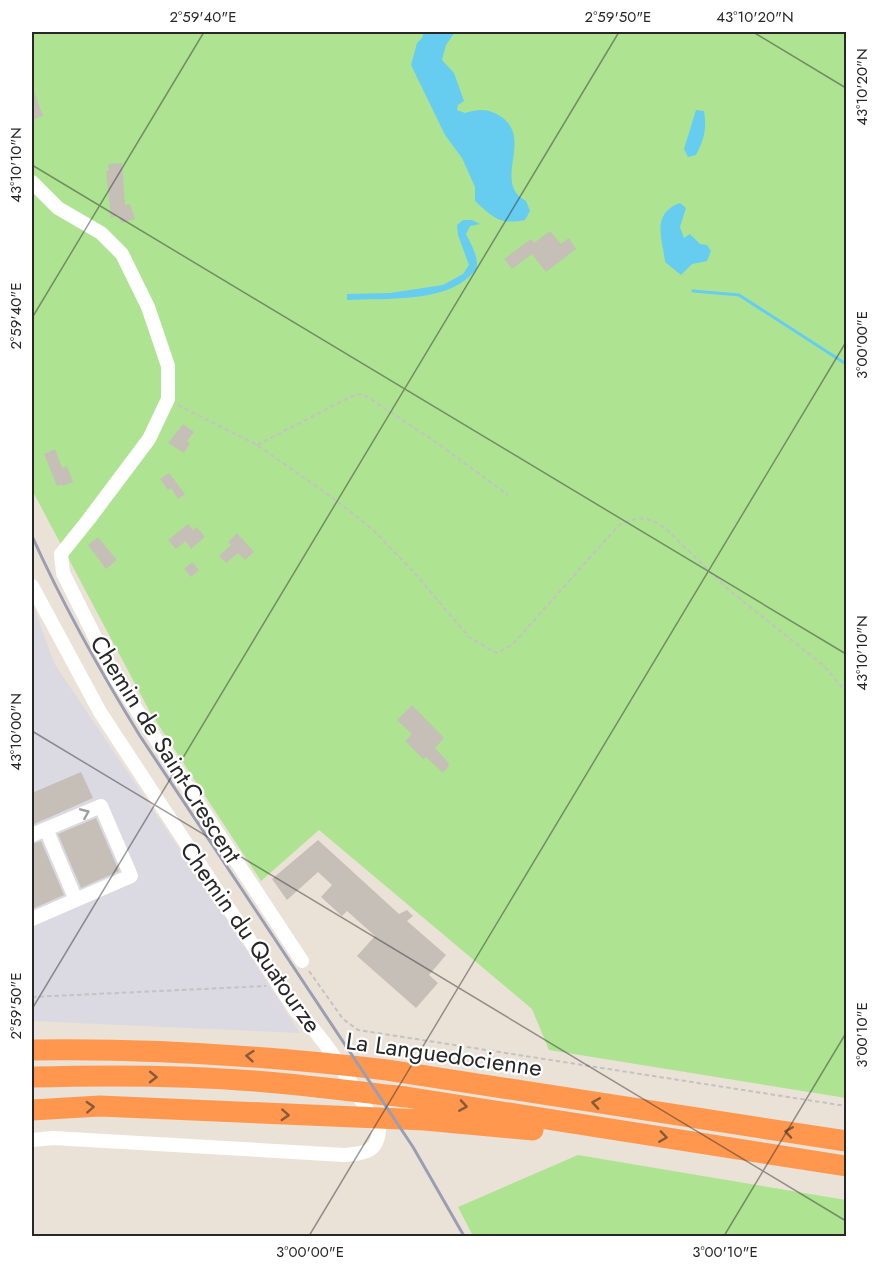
<svg xmlns="http://www.w3.org/2000/svg" width="878" height="1268" font-family="Jost,sans-serif">
  <style>
    .industrial { fill: #dbd9e2 }
    .green { fill: #aee392 }
    .water { fill: #66cdf0 }
    .lines { fill: none; stroke-linecap: round; stroke-linejoin: round }
    .stream { stroke: #66cdf0; stroke-width: 3 }
    .building { fill: #c5bfb7 }
    .path { stroke: #c3c3c3; stroke-width: 2; stroke-dasharray: 4.5 3; stroke-linecap: butt }
    .minor { stroke: #fff; stroke-width: 14 }
    .highway { stroke: #ff984e; stroke-width: 21 }
    .rail { stroke: #9b9eb2; stroke-width: 3 }
    .oneway { stroke: #9e9e9e }
    .oneway2 { stroke: #885a39 }
    .ticks { fill: none; stroke: #272727; stroke-width: 1.5; stroke-opacity: 0.45 }
    .labels { text-anchor: middle; dominant-baseline: central; stroke-width: 4.5; stroke-linejoin: round; paint-order: stroke }
    .street-label { font-size: 24px; fill: #272727; stroke: #fff }
    .neatline { fill: none; stroke: #272727; stroke-width: 2 }
    .ticks-label { font-size: 15px; text-anchor: middle; fill: #272727 }
  </style>
  <rect width="100%" height="100%" fill="#eae2d7"/>
  <path class="industrial" d="M32,601L54,663L228,921L300,1033L32,1021Z"/>
  <path class="green" d="M32,32H846V1098L549,1050L532,1009L319,830L261,881L150,712L32,490Z
    M578,1155L846,1200V1236H473L458,1207Z"/>
  <path class="water" d="M424,32H455L446,45L442,60L454,73L464,101L458,105L457,110L465,113C478,109 488,108 500,116C535,138 491,183 526,201L530,211L525,220C499,225 494,218 475,201V187L462,158L445,135L411,65L417,43L422,38Z
    M696,110L704,111C707,129 704,140 696,155L688,157L684,149Z
    M680,203L686,208L680,227L684,238L690,234L700,244L707,245L711,251L707,261L692,264L681,275L665,262C663,240 650,214 680,203Z
    M463,220H472L480,224L470,226L466,234C470,242 477,254 477,264C477,269 474,272 471,275C444,303 384,298 347,300V294L390,293L443,285L463,274L469,265L458,235L457,225Z"/>
  <g class="lines">
    <path class="stream" d="M693,291L739,295L846,364"/>
  </g>
  <path class="building" d="M32,86L43,116L32,120Z
    M122,163L125,205L130,204L135,219L121,223L119,215L111,218L106,171H109L108,164Z
    M550,231L561,244L569,238L576,249L546,272L532,254L512,269L504,259L531,239L534,243Z
    M183,424L194,432L187,441L190,443L184,453L168,443Z
    M55,449L62,468L67,466L73,482L62,486V484L57,486L44,454Z
    M169,473L185,494L178,499L171,488L168,490L160,479Z
    M188,524L193,530L197,527L205,537L191,549L186,541L176,549L168,540Z
    M237,533L254,552L245,560L238,553L226,563L219,556L231,545L228,542Z
    M98,537L117,560L106,569L88,545Z
    M192,562L199,570L191,577L184,569Z
    M412,705L444,738L435,748L448,762L449,766L443,773L426,757L423,759L405,741L412,734L397,720Z
    M81,772L93,798L32,825V793Z
    M96,818L119,871L81,888L58,834Z
    M318,840L399,914L407,910L413,916L407,921L446,955L429,975L438,983L416,1008L357,956L375,936L347,911L342,916L321,897L332,885L318,872L287,900L272,879Z
    M41,841L64,895L32,909V844Z"/>
  <g class="lines">
    <path class="path" d="M178,405L257,445L333,498L372,529L413,571L469,637L496,653L512,645L619,525C638,516 647,516 665,528L729,590L823,665L846,692
      M257,445L352,396L363,394L437,443L508,495
      M309,971L343,1019L358,1030L846,1106
      M32,997L266,986"/>
    <path class="minor" d="M32,182L58,208L101,233L122,254L148,307L168,366V399L149,439L89,519L61,554L63,573L115,677L302,961
      M32,586L100,712L296,1011C331,1043 353,1089 379,1129C378,1153 364,1153 344,1155L53,1138L32,1140
      M46,829L76,900
      M32,835L101,806L131,876L32,919"/>
    <path class="highway" d="M32,1050C151,1048 269,1056 387,1070L846,1141
      M32,1077C106,1075 181,1075 255,1081C306,1085 356,1092 406,1097L846,1166
      M32,1110L100,1106L425,1120L533,1130"/>
    <path class="rail" d="M32,536C63,605 100,671 140,736L413,1147L464,1236"/>
  </g>
  <defs><path id="oneway-chevron" d="M-2-3.5L2.5 0L-2 3.5" fill="none" stroke-width="1.6" stroke-linecap="round" stroke-linejoin="round" transform="scale(1.5)"/></defs>
  <use class="oneway" href="#oneway-chevron" transform="translate(85 813) rotate(-23)"/>
  <g class="oneway2">
    <use href="#oneway-chevron" transform="translate(250 1056) rotate(-175)"/>
    <use href="#oneway-chevron" transform="translate(153 1077) rotate(1)"/>
    <use href="#oneway-chevron" transform="translate(596 1103) rotate(-171)"/>
    <use href="#oneway-chevron" transform="translate(463 1106) rotate(9)"/>
    <use href="#oneway-chevron" transform="translate(90 1107) rotate(-3)"/>
    <use href="#oneway-chevron" transform="translate(285 1115) rotate(3)"/>
    <use href="#oneway-chevron" transform="translate(789 1132) rotate(-171)"/>
    <use href="#oneway-chevron" transform="translate(663 1137) rotate(8)"/>
  </g>
  <path class="ticks" d="M753,32L846,88M32,165L846,654M32,318L204,32M32,731L846,1221M32,1009L619,32M309,1236L846,342M724,1236L846,1033"/>
  <g class="labels">
    <g class="street-label">
      <text transform="translate(166 749) rotate(58)">Chemin de Saint-Crescent</text>
      <text transform="translate(251 937) rotate(55)">Chemin du Quatourze</text>
      <text transform="translate(444 1054) rotate(8)">La Languedocienne</text>
    </g>
  </g>
  <rect width="878" height="1268" fill="none" stroke="#ffffff" stroke-width="66"/>
  <rect x="33" y="33" width="812" height="1202" class="neatline"/>
  <g class="ticks-label">
    <text x="203" y="22">2°59'40"E</text>
    <text x="618" y="22">2°59'50"E</text>
    <text x="755" y="22">43°10'20"N</text>
    <text transform="translate(862 87) rotate(-90)" y="5">43°10'20"N</text>
    <text transform="translate(16 165) rotate(-90)" y="5">43°10'10"N</text>
    <text transform="translate(16 316) rotate(-90)" y="5">2°59'40"E</text>
    <text transform="translate(862 345) rotate(-90)" y="5">3°00'00"E</text>
    <text transform="translate(862 653) rotate(-90)" y="5">43°10'10"N</text>
    <text transform="translate(16 732) rotate(-90)" y="5">43°10'00"N</text>
    <text transform="translate(16 1006) rotate(-90)" y="5">2°59'50"E</text>
    <text transform="translate(862 1035) rotate(-90)" y="5">3°00'10"E</text>
    <text x="310" y="1257">3°00'00"E</text>
    <text x="725" y="1257">3°00'10"E</text>
  </g>
</svg>
